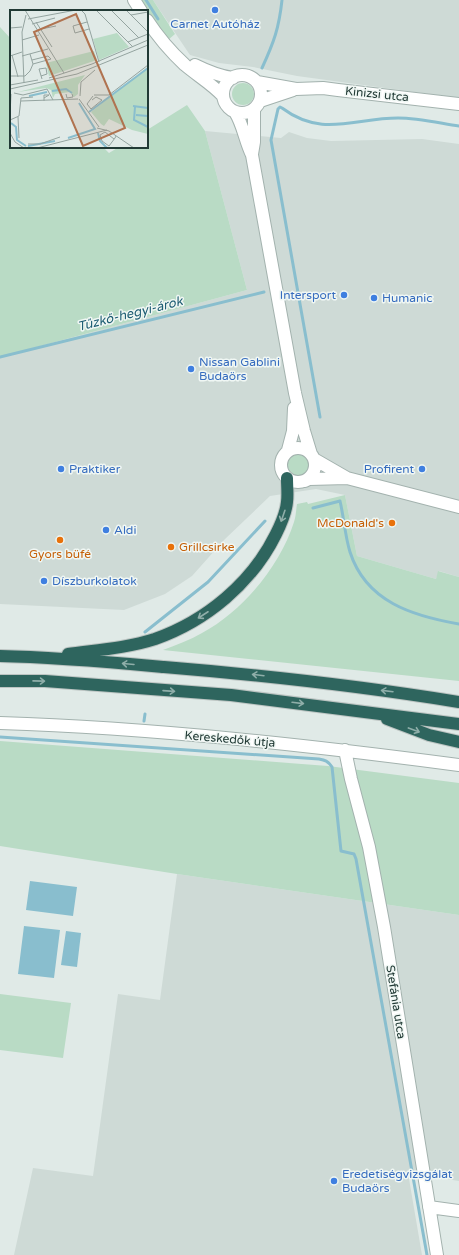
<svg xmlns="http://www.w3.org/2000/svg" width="459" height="1255" font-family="'Varela Round',sans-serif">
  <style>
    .built { fill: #cedad6 }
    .green { fill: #b9dbc5 }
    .water { fill: #89bece }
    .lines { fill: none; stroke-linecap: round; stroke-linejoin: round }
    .stream { stroke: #89bece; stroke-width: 3 }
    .minor-casing { stroke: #a3b2ae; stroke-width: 14 }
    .highway-casing { stroke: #bcc4c2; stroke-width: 14 }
    .minor { stroke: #fff; stroke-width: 12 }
    .highway { stroke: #2e655e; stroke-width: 12 }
    .oneway { stroke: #8faea9 }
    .shop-dot { fill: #3f7fe0; stroke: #f0f7f4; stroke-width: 1.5 }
    .food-dot { fill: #e8710a; stroke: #f0f7f4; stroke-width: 1.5 }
    .labels { text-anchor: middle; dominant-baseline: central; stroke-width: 3; stroke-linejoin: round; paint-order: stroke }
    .shop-label { font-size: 12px; fill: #366cbe; stroke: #f0f7f4; text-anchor: start }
    .street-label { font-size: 12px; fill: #213a35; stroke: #f0f7f4 }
    .food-label { font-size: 12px; fill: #c56008; stroke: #f0f7f4; text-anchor: end }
    .water-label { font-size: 13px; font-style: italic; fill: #1e5e73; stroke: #f0f7f4 }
    .inset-river { fill: none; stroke: #89bece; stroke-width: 2 }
    .inset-road { fill: none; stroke: #94a4a0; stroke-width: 1 }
    .view { fill: #b07350; fill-opacity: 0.15; stroke: #b07350; stroke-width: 2 }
    .inset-edge { fill: none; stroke: #213a35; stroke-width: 2 }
  </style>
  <rect width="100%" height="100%" fill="#e0eae7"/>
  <path class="built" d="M153,0H459V98L297,76L253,67L219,63L190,55Z
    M205,131L281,138L289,132L307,138L331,141L422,139L459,144V577L439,571L436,579L357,556L345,495L316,489L270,496L225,539L192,576L165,594L124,610L0,604V357L247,290Z
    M177,874L459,915V1181L408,1173L422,1255H14L33,1168L93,1176L118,994L160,1000Z"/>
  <path class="green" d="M140,0H153L175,34L168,40L155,24Z
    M0,27L11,39V147H103L109,153L119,147H147V130L187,105L205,131L247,290L0,357Z
    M232 94a11 11 0 1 1 22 0a11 11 0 1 1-22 0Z
    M288 465a11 11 0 1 1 22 0a11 11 0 1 1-22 0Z
    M345,495L357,556L436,579L438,571L459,577V681L163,650C176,645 190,640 202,633C243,611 280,566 294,522C296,516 296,510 297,504L307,502L308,504Z
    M0,741L328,766L459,783V915L177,874L0,846Z
    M0,994L71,1003L63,1058L0,1050Z"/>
  <path class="water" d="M30,881L77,887L73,916L26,910Z
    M24,926L60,930L54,978L18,974Z
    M66,931L81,933L77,967L61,965Z"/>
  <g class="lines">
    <path class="stream" d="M146,0L158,19
      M262,68C274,42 279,28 282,0
      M0,357L264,292
      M320,417L271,140L278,109L280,107L282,108C322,138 354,118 398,118C418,118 439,123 459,126
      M313,508L340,501C344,518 345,536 350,552C366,602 413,616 459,624
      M145,632L208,582L265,521
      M144,721L145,714
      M0,737L319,759C325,760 328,761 332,767L341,851L354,854L356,859L427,1255"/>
    <defs>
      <path id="minor" d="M134,0L141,11
        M147,20C158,37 171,52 185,65C198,76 212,84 223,96
        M195,65C207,71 219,76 233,78
        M223 94a19 19 0 1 1 38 0a19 19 0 1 1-38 0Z
        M257,82L296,89L323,88L338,90L459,104
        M260,101L293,90
        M235,112C243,124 245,141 252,155L295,393L304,431L311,454
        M252,154L254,142V109
        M281 465a17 17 0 1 1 34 0a17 17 0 1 1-34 0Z
        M288,450L293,431L294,408
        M314,459L347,478L459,507
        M305,481L309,479L347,478
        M0,723C154,728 307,745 459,765
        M345,750L351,779L369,847L384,927L437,1255
        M429,1207L459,1211"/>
      <path id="highway" d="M68,654C97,650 127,648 155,639C206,621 252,583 276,534C281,524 286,513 287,502C288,495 287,486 287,478
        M0,656C55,657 109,662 164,667C262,675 361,686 459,702
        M0,681H45L231,695L459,724
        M387,719L429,735L459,742"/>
    </defs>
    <use href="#minor" class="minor-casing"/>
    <use href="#highway" class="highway-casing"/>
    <use href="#minor" class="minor"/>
    <use href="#highway" class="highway"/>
  </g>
  <defs><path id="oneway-shaft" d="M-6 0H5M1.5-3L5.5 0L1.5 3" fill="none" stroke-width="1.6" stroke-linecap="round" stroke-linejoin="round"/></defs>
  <g class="oneway">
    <use href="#oneway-shaft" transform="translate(283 516) rotate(109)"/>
    <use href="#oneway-shaft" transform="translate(203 615) rotate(147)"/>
    <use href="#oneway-shaft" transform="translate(128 664) rotate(-175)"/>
    <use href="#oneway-shaft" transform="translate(258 675) rotate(-173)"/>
    <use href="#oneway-shaft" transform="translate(39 681) rotate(1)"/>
    <use href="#oneway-shaft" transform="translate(169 691) rotate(4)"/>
    <use href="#oneway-shaft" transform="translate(387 691) rotate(-173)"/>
    <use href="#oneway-shaft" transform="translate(298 703) rotate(7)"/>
    <use href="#oneway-shaft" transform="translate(414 730) rotate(20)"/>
  </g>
  <g class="shop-dot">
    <circle cx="215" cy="10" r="4"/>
    <circle cx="344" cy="295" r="4"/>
    <circle cx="374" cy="298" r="4"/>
    <circle cx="191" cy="369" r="4"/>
    <circle cx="61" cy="469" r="4"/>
    <circle cx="422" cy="469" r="4"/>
    <circle cx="106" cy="530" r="4"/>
    <circle cx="44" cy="581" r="4"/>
    <circle cx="334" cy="1181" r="4"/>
  </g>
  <g class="food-dot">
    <circle cx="392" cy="523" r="4"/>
    <circle cx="60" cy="540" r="4"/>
    <circle cx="171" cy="547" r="4"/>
  </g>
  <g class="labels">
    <g class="shop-label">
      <text x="215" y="24" text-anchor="middle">Carnet Autóház</text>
      <text x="336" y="295" text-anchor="end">Intersport</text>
      <text x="382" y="298">Humanic</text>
      <text x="199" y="362">Nissan Gablini<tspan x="199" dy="14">Budaörs</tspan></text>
      <text x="69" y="469">Praktiker</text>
      <text x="414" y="469" text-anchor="end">Profirent</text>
      <text x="114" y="530">Aldi</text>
      <text x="52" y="581">Díszburkolatok</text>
      <text x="342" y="1174">Eredetiségvizsgálat<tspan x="342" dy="14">Budaörs</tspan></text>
    </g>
    <g class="street-label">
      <text transform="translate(377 94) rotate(6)">Kinizsi utca</text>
      <text transform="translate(230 739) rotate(5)">Kereskedők útja</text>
      <text transform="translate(396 1002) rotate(81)">Stefánia utca</text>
    </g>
    <g class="food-label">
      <text x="384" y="523">McDonald's</text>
      <text x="179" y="547" text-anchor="start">Grillcsirke</text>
      <text x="60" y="554" text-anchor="middle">Gyors büfé</text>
    </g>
    <g class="water-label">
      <text transform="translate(130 314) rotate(-14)">Tűzkő-hegyi-árok</text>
    </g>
  </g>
  <g transform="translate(10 10)">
    <rect width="138" height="138" fill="#e0eae7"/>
    <path d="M107,23L119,37L89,50L83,29ZM84,41L87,50L39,66L36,53ZM138,57V124L122,120L99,109L94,116L91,114L81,102ZM75,65L68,75V84L64,87L60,82L45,84L43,88L41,80L36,78L8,82Z" fill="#b9dbc5"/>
    <path class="inset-river" d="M42,81L56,79L62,83M19,86L37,82M123,96L138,98M125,97L124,110L138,117M79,102L138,58M126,105L138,106M1,113L6,117L7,130L16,136M88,123L90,131L97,138M58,128L85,119L69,93M18,136L45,131"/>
    <path class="inset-road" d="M15,0L54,63M71,0L75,4L89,52M86,0L123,37M101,0L129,28M116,0L138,22M121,5L138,2M18,9L66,0M26,12L42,37M77,12L63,16L65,23L79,19M22,14L45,8M0,18L12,17M31,19L46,16M12,30L29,25M118,32L138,24M2,45L8,67M0,46L12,42M12,46L38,39M22,50L38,46L41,49L23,54M0,66H15L20,61L23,54L20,44M31,66L37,64L36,58L29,59L32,69M39,68L82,54L138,30M14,73L12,22L16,5M0,75L28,70M0,79L67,64L138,35M4,83L13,85L37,79L43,90M56,84L57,88L63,87L62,84M84,85H99L138,55M70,86L71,72L85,60M69,89L89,117M82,90L86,87L92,90L81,99L77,94L83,86M11,91L68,89M34,91V85H39L34,88M0,105L1,84M8,107L9,128M0,110L9,106L11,88L23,87M87,118L99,121L124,138M0,123L5,132L14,138M104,129L95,122L90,125L92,131L99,136L105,128L106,126M18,134H30L50,127M27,138L97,120"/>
    <path class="view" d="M66,4L115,118L73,136L24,22Z"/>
    <rect width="138" height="138" class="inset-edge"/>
  </g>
</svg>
